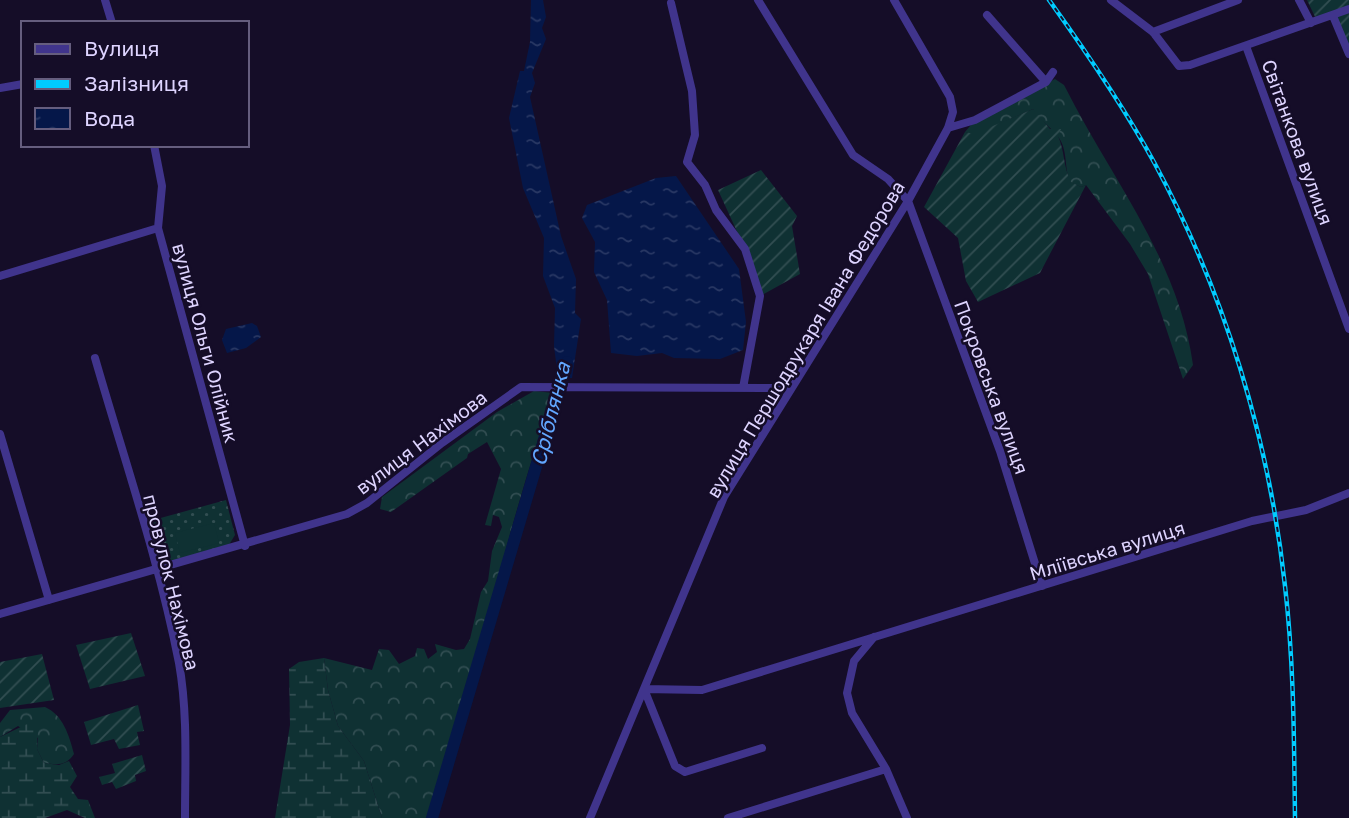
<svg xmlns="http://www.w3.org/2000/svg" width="1349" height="818" font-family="'Golos Text',sans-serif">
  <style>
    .grass { fill: url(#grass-dots) }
    .forest { fill: url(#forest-crowns) }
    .wetland { fill: url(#wetland-marsh) }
    .park { fill: #0f3133 }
    .garden { fill: url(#garden-furrows) }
    .water { fill: url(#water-ripples) }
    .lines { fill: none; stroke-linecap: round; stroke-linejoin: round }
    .river { stroke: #051749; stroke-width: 12 }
    .minor { stroke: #40348c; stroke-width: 8 }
    .rail-casing { stroke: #0cf; stroke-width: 4.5 }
    .rail { stroke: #150d28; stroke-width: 2; stroke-dasharray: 5; stroke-linecap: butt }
    .labels { text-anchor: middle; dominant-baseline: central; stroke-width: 5; stroke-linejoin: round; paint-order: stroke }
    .street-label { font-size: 19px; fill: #ded4ff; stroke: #150d28 }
    .water-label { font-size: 21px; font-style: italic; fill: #62a7ff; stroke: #150d28 }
  </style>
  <defs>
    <pattern id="grass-dots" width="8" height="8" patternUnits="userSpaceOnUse" patternTransform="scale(1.75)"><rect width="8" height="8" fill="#0f3133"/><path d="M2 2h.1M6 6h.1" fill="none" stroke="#324e52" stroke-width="1.8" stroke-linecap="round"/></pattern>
    <pattern id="forest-crowns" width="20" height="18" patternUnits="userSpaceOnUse" patternTransform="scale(1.75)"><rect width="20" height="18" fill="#0f3133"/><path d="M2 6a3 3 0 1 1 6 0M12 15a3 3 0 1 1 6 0" fill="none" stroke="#324e52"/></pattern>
    <pattern id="wetland-marsh" width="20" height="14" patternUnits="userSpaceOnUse" patternTransform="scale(1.75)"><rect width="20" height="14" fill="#0f3133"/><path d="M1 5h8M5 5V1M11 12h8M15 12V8" fill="none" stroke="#324e52"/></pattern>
    <pattern id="garden-furrows" width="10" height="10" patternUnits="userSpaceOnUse" patternTransform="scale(1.75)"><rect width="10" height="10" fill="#0f3133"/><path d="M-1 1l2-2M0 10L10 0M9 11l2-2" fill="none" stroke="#324e52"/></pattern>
    <pattern id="water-ripples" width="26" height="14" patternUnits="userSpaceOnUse" patternTransform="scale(1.75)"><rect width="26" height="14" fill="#051749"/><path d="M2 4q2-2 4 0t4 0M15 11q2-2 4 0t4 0" fill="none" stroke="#293864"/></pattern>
  </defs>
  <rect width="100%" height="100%" fill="#150d28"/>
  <path class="grass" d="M226,500L235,535L227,548L158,566L146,522Z"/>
  <path class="forest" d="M1055,79L1064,85C1110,177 1179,260 1193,365L1183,379L1148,274L1130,244L1086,185L1081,187L1070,182C1064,168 1068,151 1059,138C1052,127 1038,120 1033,109L974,135L965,132L975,120Z
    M534,391L554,393C505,532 475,677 432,818H382L364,761L338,726L328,690L324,658L372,670L379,649L389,650L399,664L415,656L417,648L424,649L428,659L437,652L435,644L456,650L464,649L470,639L481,592L488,581L492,551L502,527L499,517L493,515L491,526L485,525L501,469L487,442L468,454L467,458L391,512L380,509L382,497L497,412Z
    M45,707C63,715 69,735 74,754C66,766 57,765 44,763L37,749L38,738L18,726L0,737V723L10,710Z"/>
  <path class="wetland" d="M324,658L328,690L338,726L364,761L382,818H275L290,725L289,669L299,662Z
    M31,722L38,723L37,749L44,763L59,765L69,761L77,776L70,787L78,799L88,800L95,818H85L67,810L45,818H0V737Z"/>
  <path class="park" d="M214,523L219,543L180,553L175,533Z"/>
  <path class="garden" d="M1307,0H1349V54L1333,16L1317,21Z
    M1033,109L1050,129H1061L1058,136C1065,151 1063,167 1071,182L1081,187L1086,185L1040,273L978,302L966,281L958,238L924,207L965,132L974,134Z
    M761,170L797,216L792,226L800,274L760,296L745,249L718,190Z
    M131,633L145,676L90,689L76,645Z
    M42,654L54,700L0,708V662Z
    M138,705L144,731L137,732L140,745L119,749L114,739L91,745L84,722Z
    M142,755L146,771L135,775L136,781L116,789L112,782L102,785L99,777L115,773L112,764Z"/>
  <path class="water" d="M531,0H543L546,17L542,28L546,39L532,73L535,83L530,97L561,236L576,279L575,313L581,319L572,378H558L554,346L555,308L543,276L544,238L523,188L509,118L520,71H524L530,42Z
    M676,176L739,269L746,322L743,350L720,359L674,358L662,353L637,356L611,353L607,300L594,272L595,242L582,218L587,205L656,178Z
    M252,323L257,326L261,337L246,348L227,353L222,340L226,329Z"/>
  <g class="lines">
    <path class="river" d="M432,818L567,362"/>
    <path class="minor" d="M105,0L112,23
      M758,0L853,155L888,179L908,201L1000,451L1042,586
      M1111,0L1153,32L1179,66L1190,65L1349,9
      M1299,0L1311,23
      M671,3L692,91L695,135L687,162L705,185L716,210L745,249L760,296L743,388
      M987,15L1046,82
      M1333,16L1349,54
      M1153,32L1238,0
      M1246,46L1349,329
      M0,88L23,84
      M948,128L975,120L1046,82L1053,72
      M154,145L162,186L158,228L245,546
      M0,276L158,228
      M95,358C124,459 159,560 179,663C188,714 185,767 185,818
      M0,434L49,600
      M0,614L347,514L367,503L442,443L521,387L789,388
      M874,637L854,661L847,693L852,713L886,769L907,818
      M644,689L702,690L1252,521L1306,510L1349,493
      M644,689L675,766L685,772L762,748
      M590,818L724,497L908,201L948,128L953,112L950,97L894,0
      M728,818L886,769"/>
    <defs>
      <path id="rail" d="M1049,0C1087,53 1124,107 1155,164C1225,294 1269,439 1285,586C1294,663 1294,741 1295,818"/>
    </defs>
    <use href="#rail" class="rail-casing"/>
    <use href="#rail" class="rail"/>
  </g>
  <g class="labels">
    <g class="street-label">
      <text transform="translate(1298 142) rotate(70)">Світанкова вулиця</text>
      <text transform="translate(805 339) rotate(-59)">вулиця Першодрукаря Івана Федорова</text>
      <text transform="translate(206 343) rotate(75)">вулиця Ольги Олійник</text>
      <text transform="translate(992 387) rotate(70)">Покровська вулиця</text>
      <text transform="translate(421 442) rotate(-37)">вулиця Нахімова</text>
      <text transform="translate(1107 550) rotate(-17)">Мліївська вулиця</text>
      <text transform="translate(172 582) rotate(76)">провулок Нахімова</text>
    </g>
    <g class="water-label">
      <text transform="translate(550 414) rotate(-76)">Сріблянка</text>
    </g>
  </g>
  <rect x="21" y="21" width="228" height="126" fill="#150d28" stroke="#655d7e" stroke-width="2"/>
  <rect x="35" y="44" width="35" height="10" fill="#40348c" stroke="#655d7e" stroke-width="2"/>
  <text x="84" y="56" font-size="21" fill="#ded4ff">Вулиця</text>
  <rect x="35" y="79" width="35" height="10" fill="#00ccff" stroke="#655d7e" stroke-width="2"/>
  <text x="84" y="91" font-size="21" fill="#ded4ff">Залізниця</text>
  <rect x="35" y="108" width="35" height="21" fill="url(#water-ripples)" stroke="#655d7e" stroke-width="2"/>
  <text x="84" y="126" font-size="21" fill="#ded4ff">Вода</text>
</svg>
